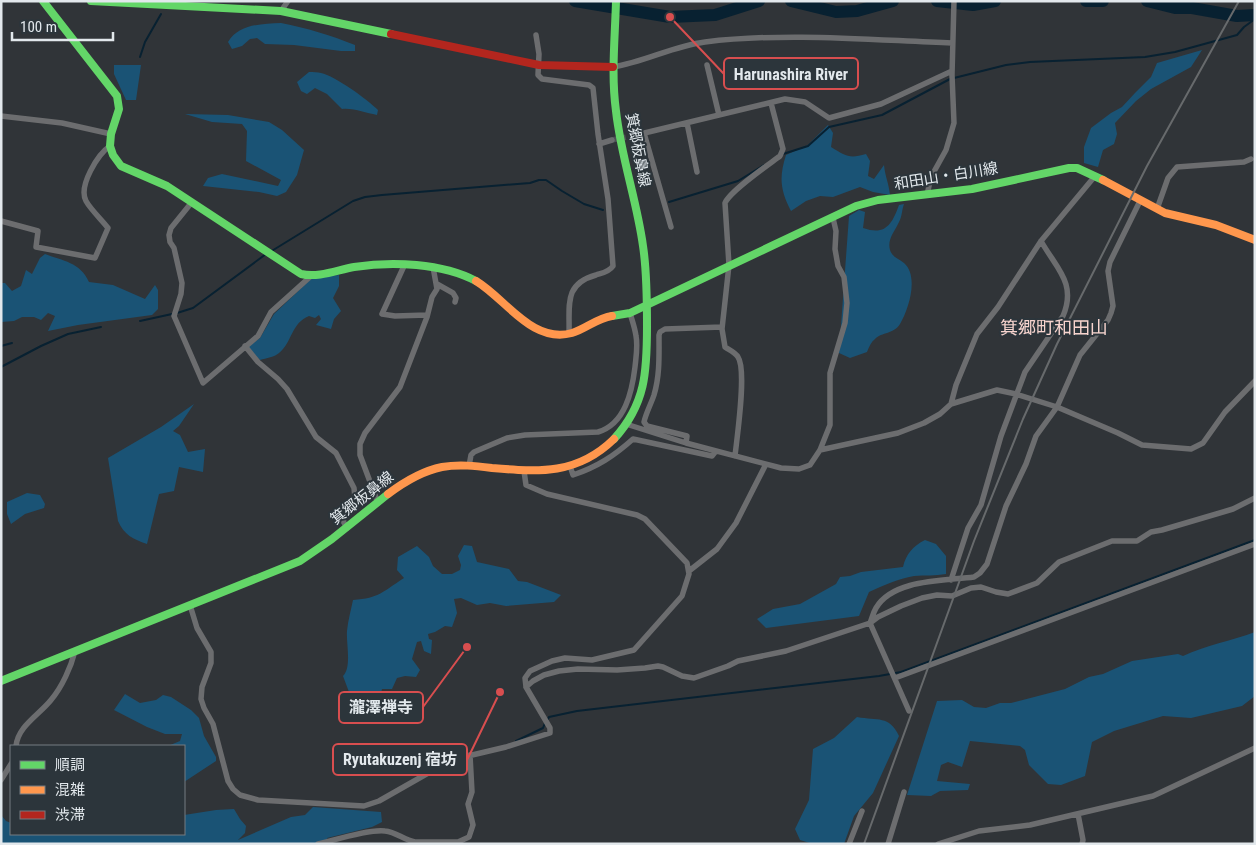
<svg xmlns="http://www.w3.org/2000/svg" width="1256" height="845" font-family="'Roboto Condensed','Noto Sans JP',sans-serif">
  <style>
    .green { fill: #1a5375 }
    .lines { fill: none; stroke-linecap: round; stroke-linejoin: round }
    .stream { stroke: #082131; stroke-width: 2 }
    .river { stroke: #082131; stroke-width: 12 }
    .street-tunnel { stroke: #4b4f53; stroke-width: 5.5; stroke-dasharray: 5.5 3; stroke-linecap: butt }
    .street { stroke: #6c6d6f; stroke-width: 5.5 }
    .fast { stroke: #63d668; stroke-width: 8 }
    .slow { stroke: #ff974d; stroke-width: 8 }
    .jam { stroke: #b3261e; stroke-width: 8 }
    .rail { stroke: #676a6c; stroke-width: 2 }
    .labels { text-anchor: middle; dominant-baseline: central; stroke-width: 4; stroke-linejoin: round; paint-order: stroke }
    .street-label { font-size: 15px; fill: #e2e8ec; stroke: #2c353b }
    .quarter-label { font-size: 18px; fill: #f7d4ce; stroke: #2c353b }
    .leader { fill: none; stroke: #d84e4f; stroke-width: 2 }
    .callout-dot { fill: #d84e4f; stroke: #2c353b; stroke-width: 2 }
    .callout { fill: #2c353b; stroke: #d84e4f; stroke-width: 2 }
    .callout-label { font-size: 16px; text-anchor: middle; font-weight: bold; fill: #e2e8ec }
  </style>
  <rect width="100%" height="100%" fill="#303438"/>
  <path class="green" d="M281,23C307,28 330,35 355,45V51H341L294,45L265,44L257,38L250,39L242,46L232,49L228,42C239,24 261,24 281,23Z
    M1202,50L1191,67L1151,89L1136,101L1115,123L1117,134L1114,144L1103,150L1098,167L1084,163V147L1091,128L1111,113L1122,107L1135,93L1151,77L1157,63Z
    M114,65H141L136,100H126L114,74Z
    M309,72C313,72 318,72 321,73C335,76 367,99 378,110L377,115C365,113 355,108 342,109L327,94L315,88L307,94L301,91L297,82Z
    M185,114L228,115L269,122L282,130L304,150L297,175L286,192L277,196L259,192L203,186L208,178L222,174L278,186L281,180L246,161L247,131L242,124L212,122Z
    M828,125L833,133L831,147C846,156 849,159 866,154L870,161L868,176L874,179L884,165C885,176 889,184 890,195L873,192L860,187L833,197L820,196L806,201L791,211C780,190 779,177 786,155L808,145Z
    M904,204C902,209 902,217 899,222C895,231 887,239 890,250C892,257 899,259 904,263C919,276 909,309 900,324C894,334 882,332 875,339C871,342 869,347 867,352L850,358L839,353L849,216L859,210L865,212L863,228C886,236 892,224 899,205Z
    M45,254C63,261 80,262 89,282L113,285L145,299L155,285L158,290V309L152,315L78,325L48,331L55,316L48,313L41,320L34,317H22L14,321L1,322V283H5L12,291L21,286L26,270L32,274L40,258Z
    M339,275V286L333,298L341,311L334,319L331,329L316,325L321,319L319,315L315,318L309,316C291,323 292,343 279,353C275,357 266,358 260,360L248,347L260,338L274,314L312,278Z
    M194,404L179,426L173,431L180,435L188,452L205,449L203,472L179,467L174,491L159,494L147,544C133,539 124,535 118,521L108,458L161,427Z
    M27,493L40,495L45,504L44,508L25,514L11,524L7,514V502Z
    M925,540L936,544L946,556V574C935,576 925,575 914,576C898,579 884,585 869,592L859,616L766,628L757,619L773,609L800,604L836,584L840,577L850,576L861,572L903,567C906,554 913,546 925,540Z
    M464,545L472,546L477,562L509,569L518,581L527,582L561,595L554,602L506,606L490,603L477,605L461,598L454,599L457,613L452,627L445,626L435,632L428,634L429,639L432,640L431,654L424,651L421,641L417,642L412,659L420,670L416,677L405,676L397,678L392,689H382L380,697L374,703L349,692L343,676C352,667 346,643 347,631C348,620 351,610 353,600C380,598 382,592 404,578L397,570L398,557L417,546L429,557L433,566L442,574H452L460,570L461,565L458,556Z
    M1255,632V696L1242,706L1191,718L1163,716L1114,731L1092,742L1085,776L1061,785L1048,784L1029,765L1025,750L1020,746L970,741L962,767L948,762L941,765L937,781L970,784L968,790L940,791L931,796L907,795L937,701L962,700L974,707L986,708L1000,703H1011L1065,689L1089,677L1103,674L1132,661L1178,654L1183,656C1206,645 1231,641 1255,632Z
    M125,694L140,703L156,700L163,695L171,697L191,710L199,718L204,736L216,757V761L184,782V746H168L180,741L182,734H165L147,727L114,710Z
    M857,717C878,721 889,715 899,736L873,793L854,816L844,844H813L800,840L795,829L809,800L813,749L834,738Z
    M313,807L381,812L382,822L372,827L327,838L330,844H1V815L6,821L11,823V834H184V815L216,810L234,809L240,819L246,826L245,833L238,840L291,817L305,815Z"/>
  <g class="lines">
    <path class="stream" d="M140,57L145,42L161,14
      M954,78L1006,65L1030,62L1145,57L1175,52L1237,35L1244,27L1255,19
      M783,154L808,146L829,127L882,115L950,79
      M669,202L738,181L764,165
      M270,252L353,201L365,197L382,195L530,183L539,180H546L562,191L584,204L603,210
      M177,313L193,308L266,254
      M140,321L172,314
      M1,346L12,343
      M1,367L41,346L68,334L101,327
      M548,719L549,717L577,711L879,676L901,672L1255,540
      M516,741L543,728L545,723"/>
    <path class="river" d="M575,1L670,17L715,15L759,1
      M791,1L836,12L857,11L893,1
      M937,1L973,5L995,1
      M1086,1H1103
      M1147,1L1175,8H1192L1237,16L1255,15"/>
    <path class="street-tunnel" d="M612,140L632,136"/>
    <path class="street" d="M281,11L288,1
      M536,35L539,54L538,75L542,79L589,85L593,88L598,134L608,199L613,266C609,272 602,273 596,275C563,284 570,306 569,334
      M707,65L719,115
      M613,67C645,62 673,46 705,42C787,32 870,40 952,43
      M1,116L62,123L111,134
      M687,123L697,172
      M644,133L671,227
      M632,136L785,99L805,102L829,118L881,104L952,71
      M599,144L612,140
      M927,195L931,177L946,150L954,123L952,75L954,1
      M192,202L171,228L169,235L170,242L174,248L182,283L181,294L174,316L203,383L258,336L271,312L311,276
      M1157,209L1168,178L1177,167L1244,162L1251,159
      M1,221L38,231L36,247L95,258L108,228C102,220 91,210 86,201C78,186 98,154 110,146
      M404,266L382,314L395,316L427,315
      M437,284L453,293L456,298L455,302
      M245,346L258,362L278,379L287,389L316,437L336,453L354,488L355,498L343,521L347,528
      M951,404L956,385L977,334L998,307L1041,241L1095,176
      M626,424L686,443L781,468L799,469L810,465L820,450L830,425V373L845,323L847,303L844,277L838,266L835,249L836,231L833,218
      M686,443L687,436L647,426L644,422C646,413 651,404 654,395C660,375 659,355 659,335L660,332L665,329L722,327
      M820,450L898,433L924,423L940,414L951,404L997,390L1016,394L1057,407L1118,433L1142,445L1191,449L1203,443L1225,412L1255,381
      M735,456C737,437 747,370 738,357C735,352 729,350 725,347L722,329L729,265L725,203C730,191 768,165 780,156L783,149L771,103
      M469,466L471,455L474,452L507,438L525,435L598,432C625,424 632,392 635,367C636,357 638,346 636,336C635,328 632,320 630,313
      M570,466L573,475C597,467 614,456 633,439L712,456L716,451
      M378,503L360,455V444L365,433L400,387L427,317L432,297L437,289L433,267
      M689,571L717,549L736,523L766,464
      M951,580L968,528L981,505L1001,436L1025,372L1063,316C1077,283 1056,268 1041,241
      M190,605L197,628L211,652V663L202,687L201,699L204,708L213,724L228,781L233,789L240,795L258,800L364,806L379,801L451,760L506,747L550,733V728L526,687L525,678L530,671L552,661L565,658L592,660L634,650L682,596L689,574L687,563L645,519L637,515L547,494L526,485L524,471
      M895,678L1255,544
      M526,687L533,681L544,675L559,671L578,669L617,670L645,668L658,666L663,667L682,676L694,678L728,666L738,661L786,651L870,623L878,617L901,606L922,598L937,595L952,596L971,588L981,587L996,592L1008,594L1037,583L1059,562L1112,541H1137L1151,532L1162,530L1233,509L1255,498
      M909,711L870,623C872,618 873,613 876,608C893,579 944,581 974,577L980,573L987,564L1006,506L1026,464L1036,436L1057,407L1080,355L1108,320L1111,313L1113,306L1108,271L1110,262L1140,201
      M16,746C18,726 39,715 51,700C62,687 71,667 75,651
      M1,780L11,764
      M1078,814L1083,840L1082,844
      M318,844C335,840 369,829 385,831C396,832 404,840 415,842H458L469,837L473,825L468,804L472,792L470,755
      M849,844L862,811
      M888,844L904,792
      M938,844L979,831L1030,825L1153,796L1255,748"/>
    <path class="fast" d="M43,1L117,96L119,109L111,134L110,146L113,155L121,166L167,186L301,274C319,278 337,270 354,267C392,261 442,263 476,281
      M91,1L281,11L391,34
      M612,316L630,313L856,206L878,200L972,189L1069,168H1077L1103,180
      M614,439C646,404 647,371 647,326C647,299 647,272 643,246C637,201 621,157 616,111C611,75 615,38 616,1
      M1,681L300,561L332,539L388,494"/>
    <path class="slow" d="M1103,180L1165,213L1216,225L1255,240
      M476,281C506,299 532,344 572,333C586,329 597,318 612,316
      M388,494C404,482 422,471 442,467C459,464 476,466 492,468C540,472 577,475 614,439"/>
    <path class="jam" d="M391,34L539,65L613,67"/>
    <path class="rail" d="M864,844L974,541L1023,419L1057,344L1147,166L1239,1"/>
  </g>
  <g class="labels">
    <g class="street-label">
      <text transform="translate(638 150) rotate(79)">箕郷板鼻線</text>
      <text transform="translate(946 176) rotate(-9)">和田山・白川線</text>
      <text transform="translate(362 498) rotate(-38)">箕郷板鼻線</text>
    </g>
    <g class="quarter-label">
      <text x="1054" y="327">箕郷町和田山</text>
    </g>
  </g>
  <path class="leader" d="M670 17L724 74M467 647L423 707M500 692L467 760"/>
  <g class="callout-dot">
    <circle cx="670" cy="17" r="5"/>
    <circle cx="467" cy="647" r="5"/>
    <circle cx="500" cy="692" r="5"/>
  </g>
  <g class="callout">
    <rect x="724" y="58" width="134" height="31" rx="5"/>
    <rect x="339" y="692" width="84" height="31" rx="5"/>
    <rect x="333" y="744" width="134" height="31" rx="5"/>
  </g>
  <g class="callout-label">
    <text x="791" y="80">Harunashira River</text>
    <text x="381" y="713">瀧澤禅寺</text>
    <text x="400" y="765">Ryutakuzenj 宿坊</text>
  </g>
  <rect width="1256" height="845" fill="none" stroke="#e2e8ec" stroke-width="5"/>
  <rect x="10" y="745" width="175" height="90" fill="#2c353b" stroke="#757d82"/>
  <rect x="20" y="761" width="25" height="8" fill="#63d668" stroke="#757d82"/>
  <text x="55" y="770" font-size="15" fill="#e2e8ec">順調</text>
  <rect x="20" y="786" width="25" height="8" fill="#ff974d" stroke="#757d82"/>
  <text x="55" y="795" font-size="15" fill="#e2e8ec">混雑</text>
  <rect x="20" y="811" width="25" height="8" fill="#b3261e" stroke="#757d82"/>
  <text x="55" y="820" font-size="15" fill="#e2e8ec">渋滞</text>
  <path d="M12 32v8h101v-8" fill="none" stroke="#e2e8ec" stroke-width="2.5"/>
  <text x="20" y="32" font-size="15" fill="#e2e8ec" stroke="#2c353b" stroke-width="4" paint-order="stroke">100 m</text>
</svg>
